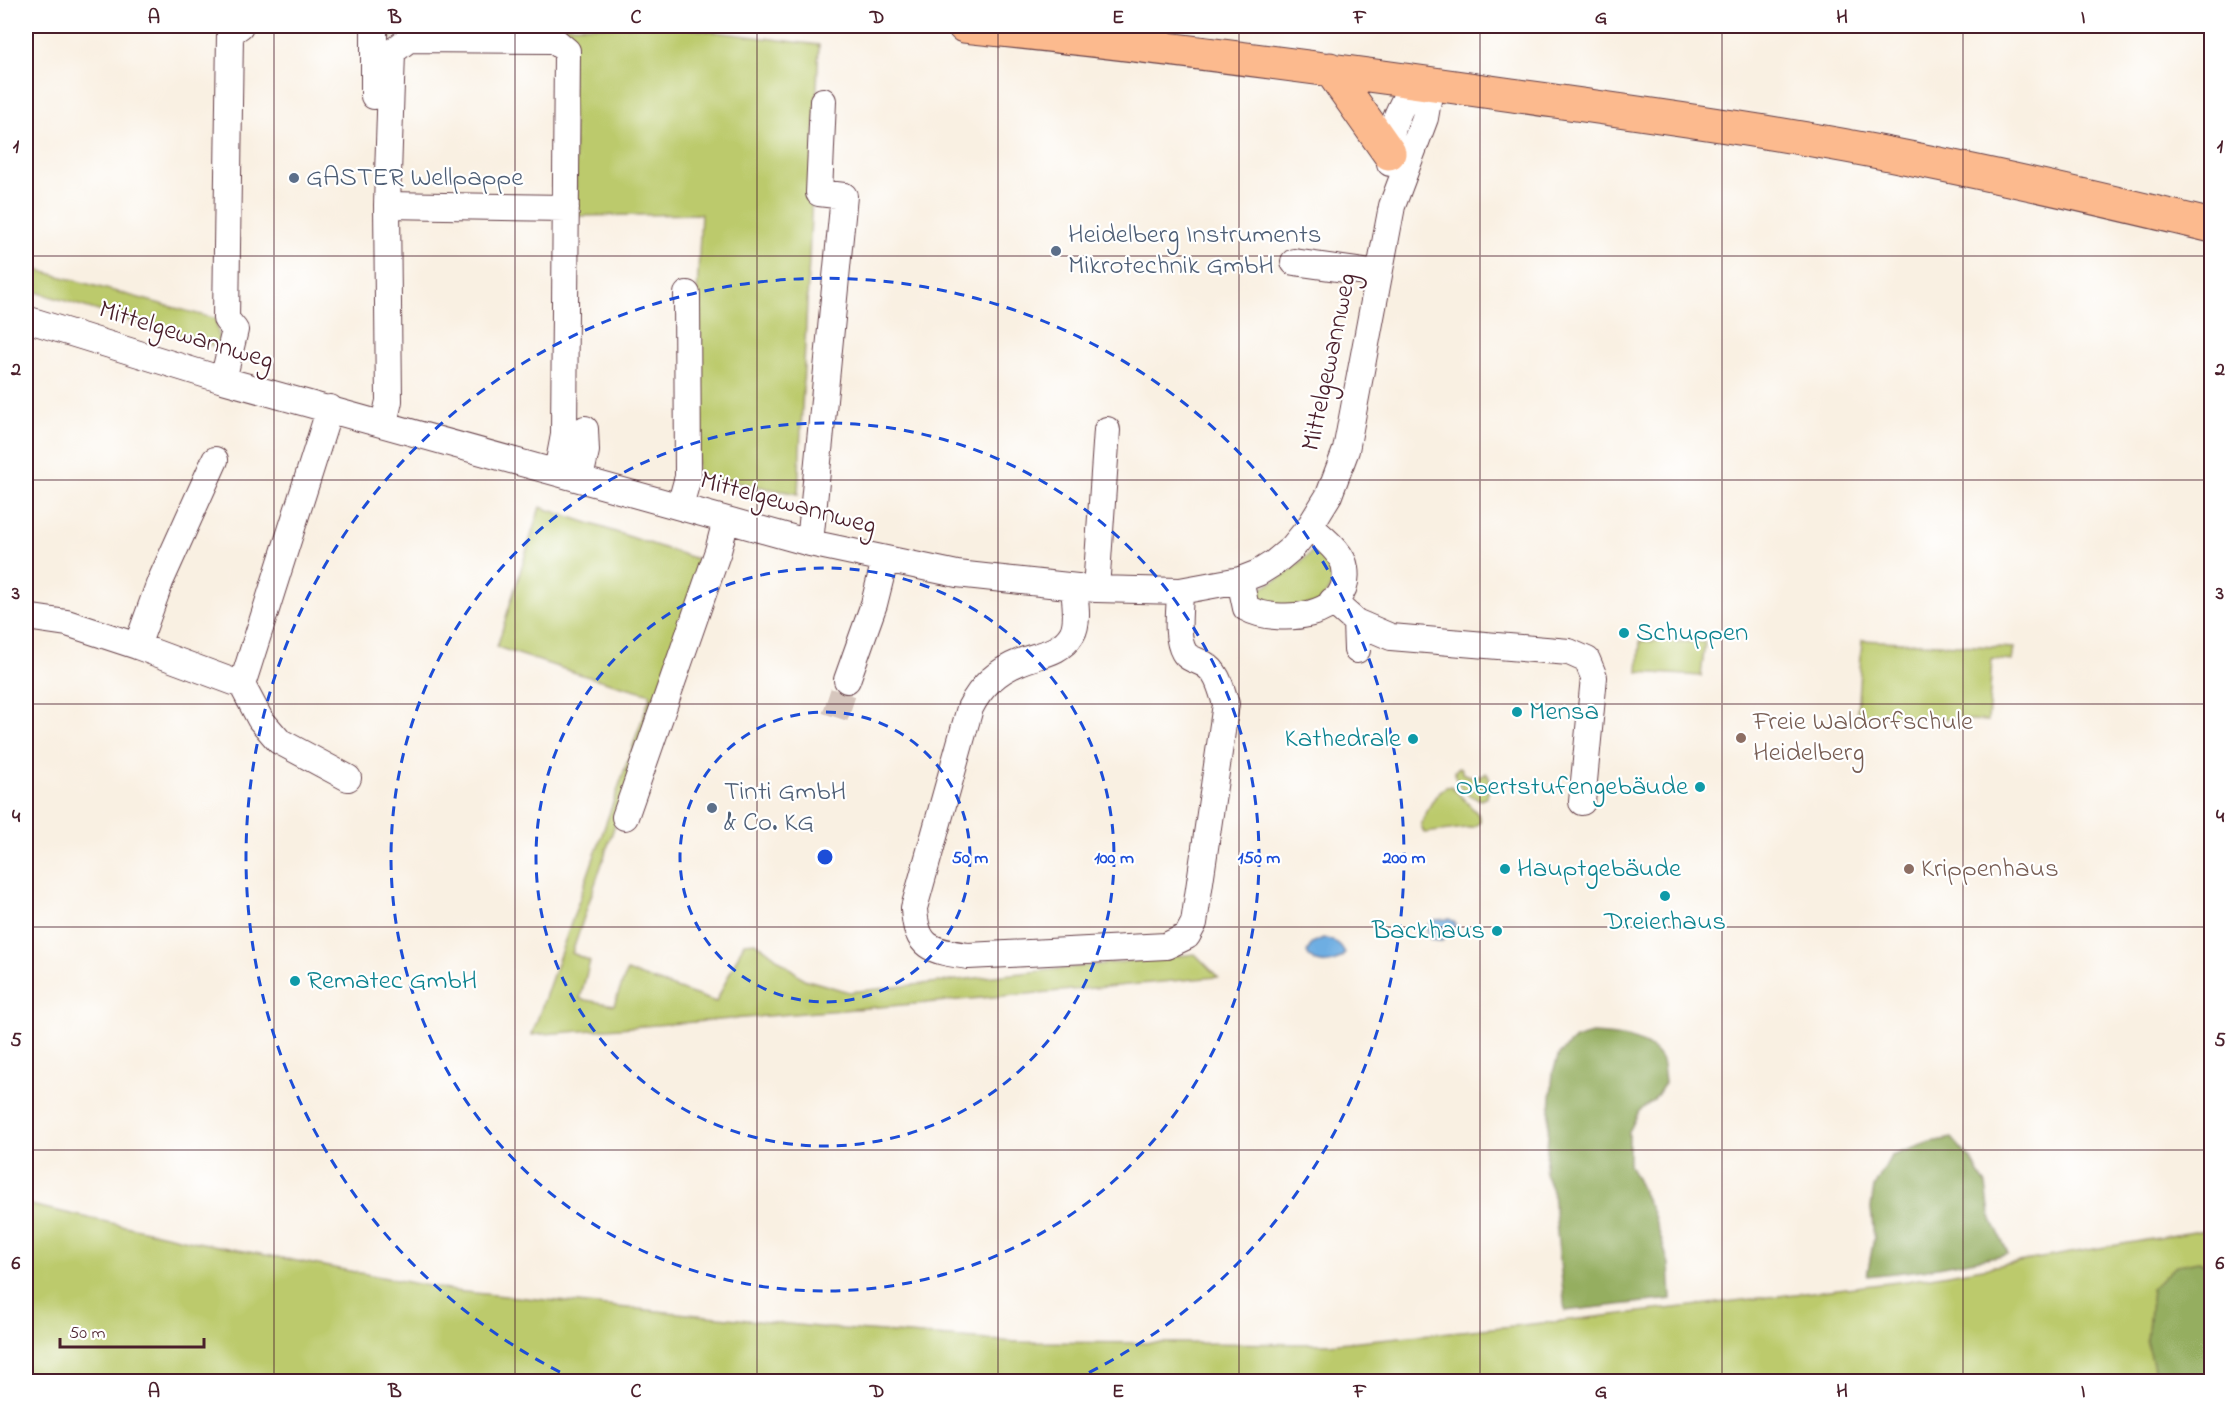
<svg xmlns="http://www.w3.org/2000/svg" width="2237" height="1407" font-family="'Indie Flower',sans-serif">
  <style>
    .green { fill: #bcca6c; stroke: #83744c; stroke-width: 1.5 }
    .forest { fill: #95ae60; stroke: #706646; stroke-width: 1.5 }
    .water { fill: #6eaee2; stroke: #5c6686; stroke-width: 1.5 }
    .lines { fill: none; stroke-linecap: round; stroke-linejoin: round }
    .minor-tunnel { stroke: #d6c6bd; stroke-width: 26; stroke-dasharray: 26 13; stroke-linecap: butt }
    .minor-casing { stroke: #643e46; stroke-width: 28 }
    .major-casing { stroke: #643e46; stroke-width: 35 }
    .minor { stroke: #fff; stroke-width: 26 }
    .major { stroke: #fcba8e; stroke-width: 33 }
    .grid { fill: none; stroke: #4a1f2b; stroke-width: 1.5; stroke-opacity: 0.55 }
    .ring { fill: none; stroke: #1d4ed8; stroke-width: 3; stroke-dasharray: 10 8 }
    .service-dot { fill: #5c6f8a; stroke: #fff; stroke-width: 2 }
    .culture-dot { fill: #0f9aa8; stroke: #fff; stroke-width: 2 }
    .education-dot { fill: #8d6e63; stroke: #fff; stroke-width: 2 }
    .labels { text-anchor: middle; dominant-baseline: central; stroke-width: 4.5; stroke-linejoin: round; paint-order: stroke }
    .service-label { font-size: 27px; fill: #4e5e75; stroke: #fff; text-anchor: start }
    .street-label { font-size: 27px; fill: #4a1f2b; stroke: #fff }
    .culture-label { font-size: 27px; fill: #0d838f; stroke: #fff; text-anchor: start }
    .education-label { font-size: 27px; fill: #785e54; stroke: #fff; text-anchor: start }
    .centre { fill: #1d4ed8; stroke: #fff; stroke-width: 3 }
    .ring-label { font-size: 18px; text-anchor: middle; font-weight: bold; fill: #1d4ed8; stroke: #fff; stroke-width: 4.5; stroke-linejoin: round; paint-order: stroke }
    .neatline { fill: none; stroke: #4a1f2b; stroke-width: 2 }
    .grid-label { font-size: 20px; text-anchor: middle; font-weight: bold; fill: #4a1f2b }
  </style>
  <rect width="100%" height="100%" fill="#fff"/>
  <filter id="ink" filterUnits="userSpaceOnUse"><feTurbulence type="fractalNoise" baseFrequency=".0167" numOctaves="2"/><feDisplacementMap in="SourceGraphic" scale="12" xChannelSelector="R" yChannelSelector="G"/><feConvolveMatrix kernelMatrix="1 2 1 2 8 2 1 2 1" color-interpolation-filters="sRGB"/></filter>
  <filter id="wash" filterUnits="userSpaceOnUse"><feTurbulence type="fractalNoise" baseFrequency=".008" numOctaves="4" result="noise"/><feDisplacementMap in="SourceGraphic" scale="24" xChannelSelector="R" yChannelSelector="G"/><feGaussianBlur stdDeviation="1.35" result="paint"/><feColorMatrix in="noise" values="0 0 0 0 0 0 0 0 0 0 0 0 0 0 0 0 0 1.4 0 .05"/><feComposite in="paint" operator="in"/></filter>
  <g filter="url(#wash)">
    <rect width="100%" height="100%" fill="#f9f0e2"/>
    <path class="green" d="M382,26H670L819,45L798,494L697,475V294L701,214L577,216L570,40L411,29C391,34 389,36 384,56Z
      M26,267L216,319L220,348L26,289Z
      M540,507L703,561L572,953L590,961L580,999L614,1005L627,971L716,1002L744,943L756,942L804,979L849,992L1195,954L1218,977L879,1007L532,1035L651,694L582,675L497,647Z
      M1316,547L1328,555L1338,573L1321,603L1268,609L1248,595C1275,583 1296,569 1316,547Z
      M1862,640L2014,648L2012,661L1992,659L1988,721L1857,714Z
      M1640,641L1705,642L1701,676L1638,672Z
      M1458,768L1462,769V773C1471,777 1478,779 1486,773L1489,776L1490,784L1487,797L1481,800C1467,796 1455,786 1455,771Z
      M1446,787L1451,786L1477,813L1480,818V822L1474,827L1424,833L1421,825C1427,812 1433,794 1446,787Z
      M26,1204L197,1242L455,1291L828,1328L1016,1342L1329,1344L1553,1322L1907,1281L2211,1229V1381L26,1382Z"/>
    <path class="forest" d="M1592,1034C1613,1035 1650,1038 1661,1059C1664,1065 1664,1076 1665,1083L1654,1100L1639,1111L1629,1132V1164L1653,1213L1669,1264L1671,1299L1565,1311L1553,1193L1545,1174L1553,1072L1559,1054L1575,1039Z
      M1952,1138L1972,1161L1986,1185L1990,1215L2008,1254L1922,1270L1867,1276L1874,1238L1871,1208L1874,1187L1891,1156L1930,1142Z
      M2199,1261L2211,1268V1381H2157L2147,1341L2152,1289L2175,1266Z"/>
    <path class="water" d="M1450,919L1455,923L1456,928L1447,934L1442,941L1431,940L1427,932L1428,925L1435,920Z
      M1323,938C1334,941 1340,942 1345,953C1337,966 1314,968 1307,952L1312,943Z"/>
  </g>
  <g filter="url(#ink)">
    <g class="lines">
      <path class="minor-tunnel" d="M835,717L847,680"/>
      <defs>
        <path id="minor" d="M374,96V26
          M1390,163C1387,130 1399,109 1415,81
          M387,205L566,208
          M1294,262L1379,274
          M26,319L223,380L810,543L957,574L1096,589L1180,591L1240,580L1258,573L1274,563L1292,548L1310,526L1329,495L1346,450L1392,206L1425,118L1431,83
          M223,380L235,330L226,319L230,33L240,26
          M384,423L389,401L387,205L392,52L409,39L554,40L567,51L564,435L557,472
          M580,478L586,451L585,429
          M680,506L688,477L687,294
          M810,543L844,196L819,193L823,101
          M1240,580L1246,608C1277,625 1353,619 1345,568C1343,552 1321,537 1310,526
          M1074,588C1075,601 1079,622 1072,634C1060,654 1038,654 1020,662C997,671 981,686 970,708L914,908C916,948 931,951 968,956L1166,946L1187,936L1194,923L1226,704C1221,689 1218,672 1204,664C1197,660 1188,659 1184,652C1175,636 1180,609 1180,591
          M1096,589L1107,430
          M1332,601L1356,622L1391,637L1569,652L1587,660L1594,677L1582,802
          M26,617L67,623L137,646L242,685L330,408
          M1356,622L1357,650
          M137,646L160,582L215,460
          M847,680L874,604L885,560
          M242,685L260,719L279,741L348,778
          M625,817L718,551L726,520"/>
        <path id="major" d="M964,26C1147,45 1330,69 1512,95C1646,114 1781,132 1914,159C2014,179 2113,202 2212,226
          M1330,69L1389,153"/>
      </defs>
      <use href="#minor" class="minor-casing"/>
      <use href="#major" class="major-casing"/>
      <use href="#minor" class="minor"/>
      <use href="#major" class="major"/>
    </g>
  </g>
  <path class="grid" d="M274,26V1382M515,26V1382M757,26V1382M998,26V1382M1239,26V1382M1480,26V1382M1722,26V1382M1963,26V1382M26,256H2212M26,480H2212M26,704H2212M26,927H2212M26,1150H2212"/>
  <g class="ring">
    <circle cx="825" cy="857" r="145"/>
    <circle cx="825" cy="857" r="289"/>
    <circle cx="825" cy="857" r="434"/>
    <path d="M576 1380A579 579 0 1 1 1074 1380"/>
  </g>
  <g class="service-dot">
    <circle cx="294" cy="178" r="6"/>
    <circle cx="1056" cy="251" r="6"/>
    <circle cx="712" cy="808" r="6"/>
  </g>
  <g class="culture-dot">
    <circle cx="1624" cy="633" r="6"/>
    <circle cx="1517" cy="712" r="6"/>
    <circle cx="1413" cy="739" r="6"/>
    <circle cx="1700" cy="787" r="6"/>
    <circle cx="1505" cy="869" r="6"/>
    <circle cx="1665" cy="896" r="6"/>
    <circle cx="1497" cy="931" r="6"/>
    <circle cx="295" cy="981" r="6"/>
  </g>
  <g class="education-dot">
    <circle cx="1741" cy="738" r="6"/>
    <circle cx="1909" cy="869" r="6"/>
  </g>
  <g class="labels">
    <g class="service-label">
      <text x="306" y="178">GASTER Wellpappe</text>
      <text x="1068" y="235">Heidelberg Instruments<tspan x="1068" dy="31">Mikrotechnik GmbH</tspan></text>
      <text x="724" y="792">Tinti GmbH<tspan x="724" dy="31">&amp; Co. KG</tspan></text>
    </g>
    <g class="street-label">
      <text transform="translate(186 336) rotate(17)">Mittelgewannweg</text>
      <text transform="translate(1330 362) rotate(-78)">Mittelgewannweg</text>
      <text transform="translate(788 504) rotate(15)">Mittelgewannweg</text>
    </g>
    <g class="culture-label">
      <text x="1636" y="633">Schuppen</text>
      <text x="1529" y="712">Mensa</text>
      <text x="1401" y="739" text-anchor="end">Kathedrale</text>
      <text x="1688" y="787" text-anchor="end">Obertstufengebäude</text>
      <text x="1517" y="869">Hauptgebäude</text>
      <text x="1665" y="922" text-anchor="middle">Dreierhaus</text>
      <text x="1485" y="931" text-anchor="end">Backhaus</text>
      <text x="307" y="981">Rematec GmbH</text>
    </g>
    <g class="education-label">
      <text x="1753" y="722">Freie Waldorfschule<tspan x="1753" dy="31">Heidelberg</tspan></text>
      <text x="1921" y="869">Krippenhaus</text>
    </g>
  </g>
  <circle cx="825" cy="857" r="9" class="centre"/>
  <g class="ring-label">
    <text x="970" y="863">50 m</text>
    <text x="1114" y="863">100 m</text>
    <text x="1259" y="863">150 m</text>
    <text x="1404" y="863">200 m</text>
  </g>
  <rect width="2237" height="1407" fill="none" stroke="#fff" stroke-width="66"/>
  <path d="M60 1338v9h144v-9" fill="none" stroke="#4a1f2b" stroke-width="3"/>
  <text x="69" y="1338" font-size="18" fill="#4a1f2b" stroke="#ffffff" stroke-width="4.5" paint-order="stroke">50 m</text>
  <rect x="33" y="33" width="2171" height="1341" class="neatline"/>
  <g class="grid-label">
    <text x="154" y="23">A</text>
    <text x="395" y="23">B</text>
    <text x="636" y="23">C</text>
    <text x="877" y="23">D</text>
    <text x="1118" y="23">E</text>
    <text x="1360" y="23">F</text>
    <text x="1601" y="23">G</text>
    <text x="1842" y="23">H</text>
    <text x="2083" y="23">I</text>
    <text x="16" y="152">1</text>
    <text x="2220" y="152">1</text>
    <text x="16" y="375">2</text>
    <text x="2220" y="375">2</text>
    <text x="16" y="599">3</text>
    <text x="2220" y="599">3</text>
    <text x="16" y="822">4</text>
    <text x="2220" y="822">4</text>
    <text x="16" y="1046">5</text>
    <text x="2220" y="1046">5</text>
    <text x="16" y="1269">6</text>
    <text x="2220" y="1269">6</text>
    <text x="154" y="1397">A</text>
    <text x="395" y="1397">B</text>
    <text x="636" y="1397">C</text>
    <text x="877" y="1397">D</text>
    <text x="1118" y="1397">E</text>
    <text x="1360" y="1397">F</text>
    <text x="1601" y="1397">G</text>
    <text x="1842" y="1397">H</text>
    <text x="2083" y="1397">I</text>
  </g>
</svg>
